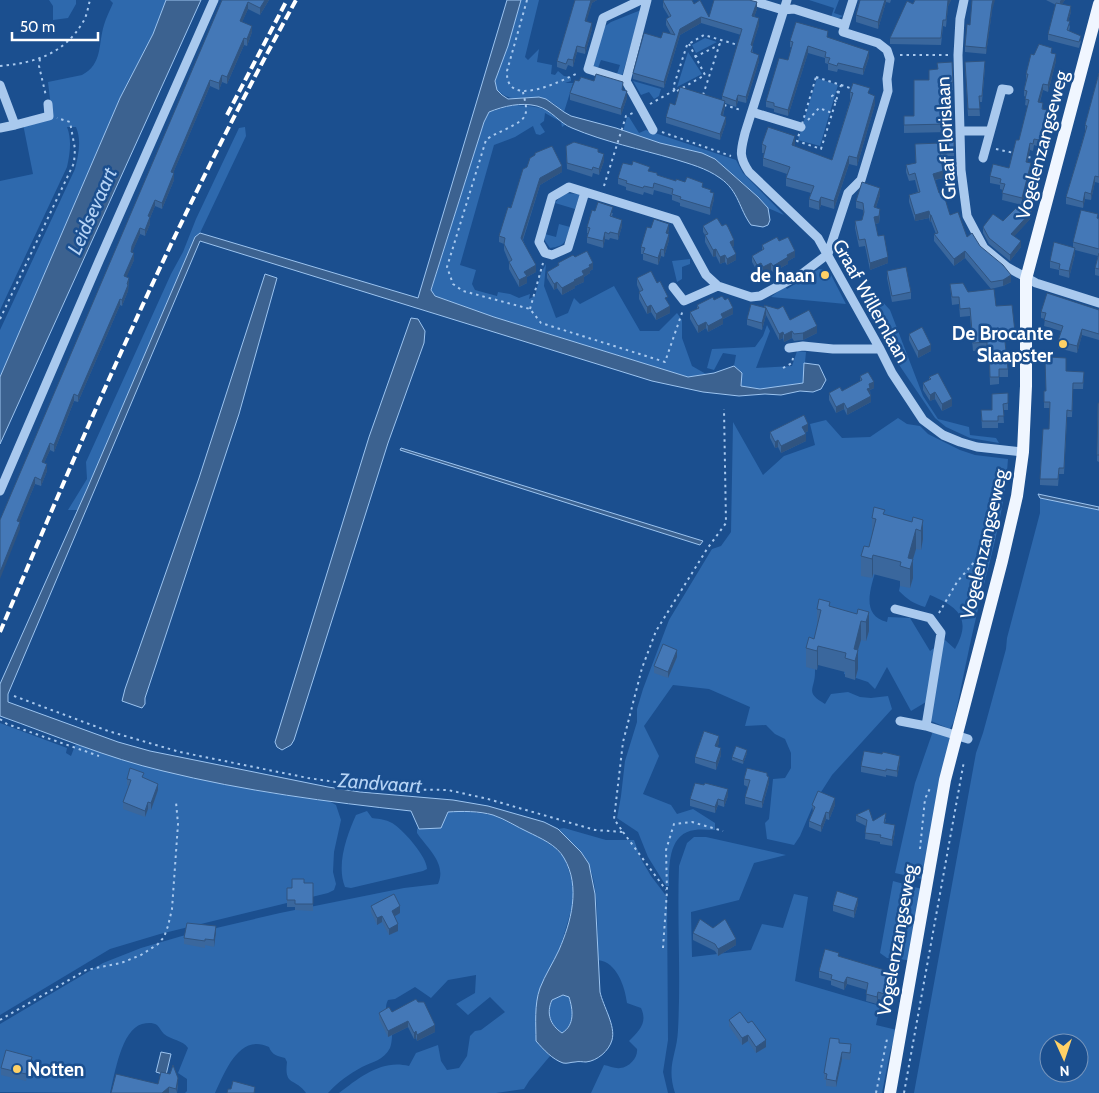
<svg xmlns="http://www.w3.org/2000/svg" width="1099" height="1093" font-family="Cabin,sans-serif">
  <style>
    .green { fill: #2e69ad; fill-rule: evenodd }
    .water { fill: #3c6290; stroke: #9cc4f0; fill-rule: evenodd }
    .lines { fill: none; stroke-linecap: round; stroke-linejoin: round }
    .path { stroke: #a9c9ee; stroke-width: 2; stroke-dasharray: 2.5 4; stroke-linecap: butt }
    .minor { stroke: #a9c9ee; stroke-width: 9 }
    .major { stroke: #f0f6ff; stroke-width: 12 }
    .rail { stroke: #fff; stroke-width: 4; stroke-dasharray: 9 4; stroke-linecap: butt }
    .wall { fill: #3a679d }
    .shaded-wall { fill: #305480 }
    .building { fill: #4478b7; stroke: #305480 }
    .poi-dot { fill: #ffd166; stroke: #1b4f8f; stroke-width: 2 }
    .labels { text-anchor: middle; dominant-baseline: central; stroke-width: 5; stroke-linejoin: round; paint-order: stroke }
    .street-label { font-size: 19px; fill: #fff; stroke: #1b4f8f }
    .poi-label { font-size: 19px; font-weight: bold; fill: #fff; stroke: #1b4f8f; text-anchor: end }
    .water-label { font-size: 20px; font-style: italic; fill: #b5d3f5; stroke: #1b4f8f }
  </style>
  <rect width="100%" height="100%" fill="#1b4f8f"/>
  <path class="green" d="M49,0H76V4L68,18L53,20V6Z
    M110,0H166L153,34L120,98L0,377V330L75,169C78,156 82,141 76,127H67C72,140 70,153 67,167L0,310V181L33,174L23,124L49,115L50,99L48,82L82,75C103,64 98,44 104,25C106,18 110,10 113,3Z
    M521,0H539L525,57L528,60L539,49L537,62L552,65L551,74L555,75L558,71L564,76L571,77V81L565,83H573L564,112C559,108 553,102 547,100C529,91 515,107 497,90L495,81L508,46Z
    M809,0H839L834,13L843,16L837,19L831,17L834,8Z
    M641,10L622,76L617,74L620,65L601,60L598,68L593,67L604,27L611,22Z
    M705,38L717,42L696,53L692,45Z
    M688,52L702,74L677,87Z
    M817,78L838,85L820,146L798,140Z
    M633,81L661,89L659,96L654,99L649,92L641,95Z
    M514,105C542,107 543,106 566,124L562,127L561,122L545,113L544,121L540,124L545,132L540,135L536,134L533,126L515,137L494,145L460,265L476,270L472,284L475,290L497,296L498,292L510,294L519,298L530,294L529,299L535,296L541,273L546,264L544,286L556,318L568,313L574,298L580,304L614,286L640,331H659L677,313L682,320V338L692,366L706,374L688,377L494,317L435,296L431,291L484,122L489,112Z
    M627,117H629L639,133L646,130L736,160L743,173L784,215L768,208L758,197L736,177L665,145L623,131Z
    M245,127L246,136L200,233L195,237L78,510H68L87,479L86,462L171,274L183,252L196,219L239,128Z
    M563,193L580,194L575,209L555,203Z
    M559,224L570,227C565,242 566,246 550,248L545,241V234L556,237Z
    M690,259V264L682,267V279L677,282L672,261Z
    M819,269L829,271L846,304L771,297L785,286L787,289Z
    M869,287L890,310L923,396L938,419L969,427L970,435L996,438L999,443L970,438L946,427L935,418L887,347L859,289Z
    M767,325L770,331L756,368L792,366L797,351L806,352L803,383L760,389L741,386L742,373L734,366L736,355L723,353L714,370L707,368L712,349L755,347L763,336Z
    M898,418L907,424L920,426L928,434L960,450L975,455L1008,459C1005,510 990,559 978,609C969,646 962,684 954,721L950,729L931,721L926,702L911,711L887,667L875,689L868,682L844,674L845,668L816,660C815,665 815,668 815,672C815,690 804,692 825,704L831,694L848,692L860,697L871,698L888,696L892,709L832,775L814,803L800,836L794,845L767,839L765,823L769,819L773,779L785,778L791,768V753L785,739L775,734L766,725L745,726L750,707L709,689L673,685L644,726L659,756L643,794L671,805L677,814L693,809L715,823V830C708,830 701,829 695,830C668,833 669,866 669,886H666L648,857L638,832L617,818L621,796L625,761L637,722V709L643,689L669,620L712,549L721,546L731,532L733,422L763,475L784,456L815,445L810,424L826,420L842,438L870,437ZM876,569L902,576L899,591C907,599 914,604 925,607L930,595C959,607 972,619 955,649L945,640L930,651L910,618L888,617L887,622C860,615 871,588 876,569Z
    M1040,498L1099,510V1093H914L976,753L983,733L1006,649L1007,638L1040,513ZM1049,1043H1079V1073H1049Z
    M0,723L67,748L66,753L71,756L76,743C158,772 243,791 329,801L336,805L341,820L334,852L333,872L336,884L334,890L328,893L160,934L110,949L0,1015Z
    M933,731L958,740L931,881L895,873L915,783Z
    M367,811L372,818C380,819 389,820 395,825C405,832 427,857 427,869L423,871L351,888L345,887C336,865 347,835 356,815Z
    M465,811L493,815L539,837L554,847L564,857L568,868L574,888L573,904L560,948L536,1009V1041L550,1056L529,1081L524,1089L496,1093H339C360,1077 382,1059 409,1066L416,1053L438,1045L441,1061L447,1070L459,1068L467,1056L470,1036L475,1031L481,1030L505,1012L490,997L468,1015L456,1004L475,993L476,975L448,980L431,998L415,987L395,999L388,1000C383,1010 389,1016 391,1025C393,1031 392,1043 390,1048C384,1060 372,1062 362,1067C349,1074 338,1082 328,1093H306C295,1077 284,1087 287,1062L285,1058C277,1056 272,1055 269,1047C239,1033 225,1072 215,1093H185L187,1091V1079L178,1073L188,1048C183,1040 171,1040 164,1034C161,1031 160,1028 157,1025C152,1022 147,1023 142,1024C121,1030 115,1074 110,1093L0,1092V1024L103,963L141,948L182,936L280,913L404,888L438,884C447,864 428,849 417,833V829L447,812Z
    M564,828L606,840H634L641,859L651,876L667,897L668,1040L663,1072L668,1093H591L604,1065C609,1066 616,1069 620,1068C630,1067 638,1057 637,1049L629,1041C639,1031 648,1023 641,1008L627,1003C625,987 617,962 598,960C597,932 600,880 585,857C578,847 566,838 558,829Z
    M694,837H706L786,855L754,863L739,900L691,912L692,957L751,950L762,924L783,928L794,894L808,897L795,981L880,1006L876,1025L897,1030L890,1052L882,1093H675C666,1065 677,1055 678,1030C681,975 677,920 679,866L687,843Z
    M893,881L929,891L916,961L887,958L880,953Z
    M563,995L569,997C573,1010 575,1025 562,1033C550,1025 546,1013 552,1000Z"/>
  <path class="water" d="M166,0H201L0,444V377L120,98L153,34Z
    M507,0H521L508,46L495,81L497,90L502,95L508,99L539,97L546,99L564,112L571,116L616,128L660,143L702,153L715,159L758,197L768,208L770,220L768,225L763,227L751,225C739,209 739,191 720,178C706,168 690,164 674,159C640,149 605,142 572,128C559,123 552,110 537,106C521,102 504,106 489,112L484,122L431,290L435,296L494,317L688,377L714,373L734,366L742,373L741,386L760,389L803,383L804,363L819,365L826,380L821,389L813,392L800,391L781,395L765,394L739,396L703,392L652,381L200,241L8,694V702L118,742L150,751L328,787L360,792L453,800L488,806L544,822L558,829L581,852L589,864L595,894L600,992C603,1006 616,1026 612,1040C609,1051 597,1061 586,1062C583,1062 579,1061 575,1062C571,1062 567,1064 563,1063C552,1059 544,1050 536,1041C536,1024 534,1005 540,988C545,975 553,963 559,950C571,922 581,887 564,858C557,845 540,838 528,832C517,827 505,819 493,815C479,811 462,811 448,812L441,828L419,829L411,811C328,802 244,791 163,771C107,758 54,735 0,716V684L87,489L195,237L200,233L418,298ZM563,995L569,997C573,1010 575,1025 562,1033C550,1025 546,1013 552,1000Z
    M265,274L277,278L239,414L145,698V704L142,708L122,701L125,689L199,478Z
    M411,318L418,319L425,331L424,343L388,443L294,740L291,745L282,750L277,747L275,742L369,437Z
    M401,448L703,541L700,545L400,450Z
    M1038,494L1099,507V510L1040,498Z
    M161,1052L171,1054L166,1075L156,1072Z"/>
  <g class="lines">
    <path class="path" d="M527,0L507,71C505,110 561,81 578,73
      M900,55H948
      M695,57L719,45
      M40,59L39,66L46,96
      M0,66C35,63 64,54 83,22C87,16 88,7 90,0
      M816,77L841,85L821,149L797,141Z
      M841,85L853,89
      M675,90L673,88L687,45L704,35L738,45
      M677,91L705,75L689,44
      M523,92C524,98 528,109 525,115C522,125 495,132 486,140L447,267L453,284L463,291L530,309L541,323L665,362L683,310
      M703,95L721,40
      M836,102L832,96L839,91
      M650,104L675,90L679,91
      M724,105L741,110
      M808,120L819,108L832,113
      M662,132L731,156
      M996,149L1014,153
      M1028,157L1045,161
      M604,186L626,116L633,113
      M530,309L543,263
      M0,319L74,163L75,149L70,122L57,118
      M783,368L792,363L793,358
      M939,613L957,582L994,539
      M14,696L108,731L180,752L308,778L383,789L448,790L488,799L595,830L623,832L614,819L623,742L642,668L656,631L707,549L726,523L724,409
      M0,719L7,724L99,756
      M623,832L666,890
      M920,849L925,799L931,786
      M663,948L667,891L666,850L674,824L692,822L723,831
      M901,957L899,944L906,909L912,895
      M0,1020L86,970L121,963L141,955L158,944L164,937L168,926L172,909L178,824L176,802
      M876,1093L887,1039
      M904,1093L964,761"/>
    <path class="minor" d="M641,0L603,18L588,69L626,81L653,130
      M750,0L783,10L794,9L845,25L843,32L878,43L887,50L890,59L887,79L888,91L861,180L848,193L828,254
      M787,0L745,133C741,150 738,156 749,172L818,238L880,349L892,373L923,420L943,435L960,442L977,447L1023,452
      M964,0L960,19L958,55L961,170L967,216L984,248L1007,267L1036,283L1099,303
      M845,25L853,0
      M626,81L647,0
      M0,85L15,125L49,116L48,104
      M752,112L801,127
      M0,128L15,125
      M960,131H990
      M983,158L1002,89L1009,90
      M585,192L568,248L552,255L545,253L539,242L552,197L569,187L676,220L706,275L718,286L751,297L760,296L803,273L828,254
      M673,287L684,301L718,286
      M789,348L803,346L833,349H880
      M0,491L99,261L214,0
      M895,609L930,618L941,633L926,726L900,721
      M926,726L968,739"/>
    <path class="major" d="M890,1093L945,780L1002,561L1017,496L1023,452L1026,386V279L1099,4"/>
    <path class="rail" d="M227,115L287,0
      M0,632C44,529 87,426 134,324C184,214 238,106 296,0"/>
  </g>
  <path class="wall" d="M222,0H269L260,15L248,9L242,22L252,32L247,46L244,45L227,84L222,82L219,90L210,86L173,173L174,180L162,209L155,206L150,218V224L145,236L140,234L132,252L134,260L126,277L129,278L128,291L122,306L120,305L78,402L74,401L54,452L50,450L44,463L47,471L41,486L35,484L19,522L20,529L0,520Z
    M575,0H597L592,3L586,21L592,29L585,54L577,52L573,67L568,65L566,70L557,67V61Z
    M860,0H891L890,3L886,2L878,29L856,22V15Z
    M915,0H951L948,6L946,27L943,26L941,45L890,44V38L913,4Z
    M1046,0H1065L1062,4L1071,12L1068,21L1070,27L1069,31L1081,41L1079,48L1048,40V34L1056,5Z
    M663,1L694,4L709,17L757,9L754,17L759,25L752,46L753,53L759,61L746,103L738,101L736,107L725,103V107L723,116L726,123L720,140L666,123V117L675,105L722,100V96L741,35L701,23L680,35L664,88L633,79V73L661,38L671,34L666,25V19L669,17L663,7Z
    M992,11L986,54L965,52V46L970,25Z
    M828,38L869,57L863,75L838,69L837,72L828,70V64L825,63V58L808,53L788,116L774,112V109L766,107V101L788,60L792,48L790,47V41Z
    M1052,53L1056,61L1048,92L1043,90L1040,102L1047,117L1039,147L1034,145L1033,151L1030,150L1027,162L1031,170L1022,205L1002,200L1003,190L1000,189V185L990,183V176L1009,168L1019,140L1028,106L1025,105L1026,97L1024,96V90L1026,80V74L1034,55Z
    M952,62L953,90H948L949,132L904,133V116H914L929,80L937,69Z
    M965,62L985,67L982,102H979L980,116H968Z
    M1099,73V183L1095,182L1091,200L1085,199L1083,208L1066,204V197L1085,132V125Z
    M579,81L623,90L627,98L621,115L570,100V93Z
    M850,92L870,94L875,104L857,166L849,164L834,209L821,205L819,210L809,207V199L811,193L786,186V178L787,174L763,166V158L764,153H762V144H795L794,146L832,160L850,101Z
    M954,133V156H947V159H941L943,178L935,180L939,193L950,215L967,237L980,246L1011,282L1003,286L991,289L965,258L954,266L934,241V234H936L931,221L930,222L929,218L915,221L909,202V195L918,192L915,180L909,181L906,172V165L916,163L915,144L942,143Z
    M566,146L598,153L604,161L599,175L593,173L592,177L567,169Z
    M535,153L562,172L540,185L523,240L536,272L527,277V283L519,287L509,269V262L504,250V244L499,242V236L527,167L535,155Z
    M650,171L657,175L676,181L703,187L711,192L714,199L710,215L680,206V203L672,200V195L654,190L653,195L644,192L643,195L626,190V187L618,184V178Z
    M880,195L876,207L880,215L879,223L875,224L878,236L888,263L870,270L865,246L859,247L855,228V221L862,220L864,215L863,210L856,208V201Z
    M595,211L613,213L612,216L622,226L618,240L610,238L609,240L605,239L603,248L587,243V237L588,233H587V227Z
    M1032,217L1014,236L1021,247L1010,261L989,244L983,233V227L1003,221Z
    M1098,218L1099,219V276L1095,275V268L1098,256L1075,250V254L1069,278L1059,275V270L1050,268V261L1073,247V242Z
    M703,226L734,246L732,247L736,260L727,265L725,262L720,264L716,256L713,257L705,242V235L703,232Z
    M651,228L669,230L668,233L669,240L664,257L661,256L658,265L643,260V254H641V247Z
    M779,241L795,257L788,261V264L773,272L771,270L763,274L761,270L757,271L752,262V256L762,250V245Z
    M575,257L593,269L590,271V273L584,277V282L575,286V288L562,295L557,288L554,290L547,278V272L558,266V263Z
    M887,271L911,292V299L892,302L887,278Z
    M637,278L657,283L668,303L670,313L656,320L651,312L647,314L639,299V292H640L637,285Z
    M950,284L968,292L996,306L1015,332V340L1005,341L1008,369V377H999V384L990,385L989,354H987V350L973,351L970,316L960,317L959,304L952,305Z
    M714,300H725L733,314L723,319V324L708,332L706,328L698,333L690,319V312L697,309V305Z
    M764,305L790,320L817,333L803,340L794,341L792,338L784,342L783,338L779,340L766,315L762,330L747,325V319L764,308Z
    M1099,310V340L1082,335L1077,353L1058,348V341L1061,331L1044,326L1045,319L1041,318V312Z
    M909,334L931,351L918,358L909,340Z
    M1066,371L1084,372L1083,389H1073L1072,417H1067L1064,474H1059L1058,486L1040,485V479L1049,429L1050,408H1044V391H1046Z
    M860,376L874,388L870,390L871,402L847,415L844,409L836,413L829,400V393L842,391L860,381Z
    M929,377L952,406L942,411L935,399L930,401L923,390V383L929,380Z
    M1008,393V410H1003L1004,423H998V428H982L981,410H992Z
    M1098,403H1099V462L1097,461Z
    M808,431L805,433L806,441L781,453L778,447L775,448L770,438V432Z
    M885,515L912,522L923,520V539L921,550L916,549L913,559V578L910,588L900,586V581L873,574L872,578L861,576V556L869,547L872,537V518Z
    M830,607L857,614L869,612V631L866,641L861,640L858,650V669L855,680L845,677V672L818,665L817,670L806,667V648L814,639L817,628V609Z
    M677,657L668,678L654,673V666Z
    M719,743L717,747L721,755L716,770L695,763V757Z
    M747,753L743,764L732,760V757Z
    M882,754L900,762L897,777L886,775V777L861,772V766Z
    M767,776L769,783L762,808L745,804V797L748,787L744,785V779Z
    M144,778L158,790L151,810L148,809L145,817L123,809V802L129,786L127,785V779Z
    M704,785L728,796L724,807L718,805L715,813L690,806V799Z
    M812,805H835L829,820L826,819L821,832L809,827V821L813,812Z
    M856,815L873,821L886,819L885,823L895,832L892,846L880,844V842L865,839L866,826L856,821Z
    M304,883H313V911L295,910V907H287V888H292Z
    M858,904L854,918L833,911V905Z
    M371,906L400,913L394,916L398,931L389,935L382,922L377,925L371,912Z
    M216,932L214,947L205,945V948L184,944V938Z
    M693,933L736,945L718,956L715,951L693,940Z
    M839,956L898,981L891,1002L878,999L877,1004L866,1001L867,990L847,984L844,990L831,985V981L819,978V971Z
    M392,1012L435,1032L417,1041L416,1038L414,1039L408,1027L388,1037L379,1019V1013Z
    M729,1020L766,1047L756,1053L748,1041L742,1045L729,1026Z
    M839,1043L851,1051L850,1060L842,1059L836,1087L826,1086V1080H824V1073Z
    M32,1063L29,1077L27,1076L26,1081L1,1075V1068Z
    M158,1084H178L177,1093H111Z"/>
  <path class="shaded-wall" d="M265,0H269L260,15V8Z
    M591,0H597L592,3L585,27V21Z
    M885,0H886V2L878,29V22Z
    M948,0H951L948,6L946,27Z
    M993,0H995L992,11L986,54V48L992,4Z
    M1061,0H1065L1060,7V1Z
    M248,2V9L240,27V21Z
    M757,2V9L752,23V16Z
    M1071,6V12L1067,26V21Z
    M701,17V23L680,35L664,88V82L680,29Z
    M759,18V25L751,51V45Z
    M592,23V29L585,54V48Z
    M252,26V32L247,46V39Z
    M244,38V45L227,84V77Z
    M577,46V52L573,67V60Z
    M808,46V53L788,116V110Z
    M869,51V57L863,75V69Z
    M1056,54V61L1048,92V85Z
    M759,55V61L746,103V97Z
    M222,75V82L219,90V83Z
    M210,80V86L171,178V172Z
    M1043,84V90L1038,108V102Z
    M627,91V98L621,115V109Z
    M738,95V101L736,107V101Z
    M875,96V104L857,166V158Z
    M725,101V107L721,121V115Z
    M1047,110V117L1039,147V140Z
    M726,117V123L720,140V134Z
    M795,136V144L792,153V145Z
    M1030,143V150L1026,168V162Z
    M604,154V161L599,175V169Z
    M849,156V164L834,209V201Z
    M1031,163V170L1022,205V198Z
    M562,166V172L540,185L521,244V238L540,178Z
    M943,171V178L933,180V174Z
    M174,173V180L162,209V203Z
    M1095,176V182L1091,200V194Z
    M880,188V195L874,213V207Z
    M1085,192V199L1083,208V202Z
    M714,193V199L710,215V208Z
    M821,197V205L819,210V202Z
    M155,200V206L150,218V224L145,236V230L148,216Z
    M880,209L879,223L874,224V217Z
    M929,211V218L915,221V215Z
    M1032,211V217L1011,240V234Z
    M930,215H931V221L930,222Z
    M622,220V226L618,240V234Z
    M669,224V230L666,239V233Z
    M140,228V234L132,253L131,252L132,246Z
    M605,232V239L603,248V241Z
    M669,234V240L664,257V250Z
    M734,240V246L730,248V242Z
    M1021,241V247L1010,261V255Z
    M1075,248V254L1069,278V271Z
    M661,249V256L658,265V258Z
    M716,249V256L713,257V250Z
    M795,251V257L788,261V264L773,272V266L787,255Z
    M965,251V258L954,266V259Z
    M134,253V260L124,283V276Z
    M736,254V260L727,265V259Z
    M725,255V262L720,264V257Z
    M888,257V263L870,270V263Z
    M593,263V269L590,271V273L584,277V282L575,286V288L562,295V288L574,280L582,271Z
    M761,263V270L757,271V265Z
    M771,263V270L763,274V267Z
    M536,265V272L527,277V283L519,287V280L524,272Z
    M1011,275V282L1003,286V280Z
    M129,278L128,291L122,306V300Z
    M557,282V288L554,290V284Z
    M120,299V305L78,402V396Z
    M651,305V312L647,314V307Z
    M670,306V313L656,320V314Z
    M733,308V314L723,319V324L708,332V326L721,314Z
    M766,308V315L762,330V323Z
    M706,322V328L698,333V326Z
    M817,326V333L803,340V333Z
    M1082,329V335L1077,353V346Z
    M792,331V338L784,342V335Z
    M783,332V338L779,340V334Z
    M931,345V351L918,358V351Z
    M874,382V388L870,390V394L867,389L869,384Z
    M935,392V399L930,401V395Z
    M74,394V401L54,452V445Z
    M871,396V402L847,415V409Z
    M952,399V406L942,411V404Z
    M844,403V409L836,413V407Z
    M808,424V431L802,434V427Z
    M806,434V441L781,453V446Z
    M778,440V447L775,448V442Z
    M50,443V450L42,468V462Z
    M47,464V471L41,486V480Z
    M35,477V484L17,528V521Z
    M923,520V539L921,550V531Z
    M20,522V529L0,579V572Z
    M916,529V549L913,559V578L910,588V569L908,558Z
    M873,555V574L872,578V559Z
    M869,612V631L866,641V622Z
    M861,621V640L858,650V669L855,680V661L854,649Z
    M818,646V665L817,670V651Z
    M677,650V657L668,678V672Z
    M719,736V743L715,753V746Z
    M721,748V755L716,770V763Z
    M747,750V753L743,764V761Z
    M900,756V762L897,777V771Z
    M769,777V783L762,808V802Z
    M158,784V790L151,810V803Z
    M728,789V796L724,807V801Z
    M835,798V805L829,820V813Z
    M718,799V805L715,813V807Z
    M148,802V809L145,817V811Z
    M826,812V819L821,832V826Z
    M895,825V832L892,846V840Z
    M858,898V904L854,918V911Z
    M400,906V913L392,918V911Z
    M382,916V922L377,925V918Z
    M398,924V931L389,935V929Z
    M216,926V932L214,947V940Z
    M736,939V945L718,956V949Z
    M898,974V981L891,1002V996Z
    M847,977V984L844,990V983Z
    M878,992V999L877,1004V997Z
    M408,1021V1027L388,1037V1031Z
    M435,1025V1032L417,1041V1035Z
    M416,1031V1038L414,1039V1033Z
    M748,1035V1041L742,1045V1038Z
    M766,1040V1047L756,1053V1047Z
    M842,1052V1059L836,1087V1081Z
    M32,1057V1063L29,1077V1070Z
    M178,1078V1084L176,1093V1089Z
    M169,1087V1093H162Z"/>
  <path class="building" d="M222,0H265L260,8L248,2L240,21L252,26L247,39L244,38L227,77L222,75L219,83L210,80L171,172L174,173L162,203L155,200L148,216L150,217L145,230L140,228L132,246L131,252L134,253L124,276L129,278L127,284L128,285L122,300L120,299L78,396L74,394L54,445L50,443L42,462L47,464L41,480L35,477L17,521L20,522L0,572V520Z
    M575,0H591L585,21L592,23L585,48L577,46L573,60L568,59L566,64L557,61Z
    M664,0H692L694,4L700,0L709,17L714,0H749L757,2L752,16L759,18L751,45L753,46L751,52L759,55L746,97L738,95L736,101L722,96L742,29L701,17L680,29L664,82L633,73L644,33L661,38L663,32L675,35L666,19L671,16L663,1Z
    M860,0H885L878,22L856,15Z
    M915,0H948L946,20H943L941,38H890L907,1L913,4Z
    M972,0H993L992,4L986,48L965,46L967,24L970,25Z
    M1056,3L1071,6L1067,21H1070L1067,30L1081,36L1079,42L1048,34Z
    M796,22L828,31L827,37L869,51L863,69L838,63L837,66L828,63L830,58L825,57L826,52L808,46L788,110L774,106V103L766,101L779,58L788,60L793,42L790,41Z
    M1039,44L1052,48L1051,53L1056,54L1048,85L1043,84L1038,102L1043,103L1042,109L1047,110L1039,140L1034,139L1033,144L1030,143L1026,162L1031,163L1022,198L1002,193L1005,184L1000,183L1001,179L990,176L993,164L1009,168L1016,140H1019L1029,100L1025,99L1027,91L1024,90L1028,74H1026L1031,54L1034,55Z
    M985,61L982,96H979L980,109H968L965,62Z
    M952,62L953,82L948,83L949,124L904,125V116H914V80H929V70L938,69L937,63Z
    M1099,73V177L1095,176L1091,194L1085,192L1083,202L1066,197L1081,147L1087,126L1085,125Z
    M596,74L623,82L622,90L627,91L621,109L570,93L575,80L579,81L581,77L594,81Z
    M853,83L870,88L868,93L875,96L857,158L849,156L834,201L821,197L819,202L809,199L814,186L786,178L790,167L763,158L766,146L762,144L768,127L795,136L792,145L832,160L853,93L850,92Z
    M680,87L725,101L721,115L726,117L720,134L666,117L670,103L675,105Z
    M942,133H954V149H947V153H940L943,171L933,174L939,193L943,192L950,215L958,212L967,237L972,233L980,246L1003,265L1011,275L1003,280L991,282L965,251L954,259L934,234L938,233L931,215H930L929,211L915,215L909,195L920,192L915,173L909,175L906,165L916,163L915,144L942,143Z
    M574,142L598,149V152L604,154L599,169L593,167L592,170L567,163L566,146Z
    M552,146L562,166L540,178L521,238L536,265L524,272L527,276L519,280L509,262L512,260L504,244L505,238L499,236L508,207L511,208L523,169L527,167L530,158L535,155V153Z
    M633,161L650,167L648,171L657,173V175L676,181V179L685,182L687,177L703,183L702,187L711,190L710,192L714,193L710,208L680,199L681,197L672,194L673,189L654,183L653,188L644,186L643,188L626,183L627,181L618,178L622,165L623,163L632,165Z
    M862,182L880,188L874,207L880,209L879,216L874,217L878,236L884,235L888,257L870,263L865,239L859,240L855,221L862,220L864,212L863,203L856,201Z
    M598,202L613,207L610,216L622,220L618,234L610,232L609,234L605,232L603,241L587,237L590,228L587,227L592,210L595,211Z
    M1017,207L1032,211L1011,234L1021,241L1010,255L989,238L983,227L993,214L1003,221Z
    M1081,210L1098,214L1097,218L1099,219V249L1073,242Z
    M717,218L722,226L726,224L728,227L734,240L730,242L736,254L727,259L725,255L720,257L716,249L713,250L705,235L708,234L703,226Z
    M654,219L669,224L666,233L669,234L664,250L661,249L658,258L643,253L645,248L641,247L647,227L651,228Z
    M777,237L779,241L788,237L795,251L787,255L788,257L773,266L771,263L763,267L761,263L757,265L752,256L764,249L762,245Z
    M1054,242L1075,248L1069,271L1059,269L1060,264L1050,261Z
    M587,251L593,263L589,265L590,267L582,271L584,275L574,280L575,281L562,288L557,282L554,284L547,272L559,265L558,263L573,255L575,257Z
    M1099,253V269L1095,268Z
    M906,267L911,292L892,296L887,271Z
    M651,271L657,283L660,281L668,297L665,298L670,306L656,314L651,305L647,307L639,292L643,290L637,278Z
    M963,283L968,292L994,289L996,306L1012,305L1015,332L1004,333L1008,369H999V377H990L989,346H987V342L973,343L970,308L960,309L959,297H952L950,284Z
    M1047,293L1099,310V334L1082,329L1077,346L1058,341L1063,326L1044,320L1046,313L1041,312Z
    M722,296L725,300L728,298L733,308L721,314L723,318L708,326L706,322L698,326L690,312L699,308L697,305L713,297L714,300Z
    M751,304L766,308L764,305L778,309L783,306L790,320L809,310L817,326L803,333L794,334L792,331L784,335L783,332L779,334L766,308L762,323L747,319Z
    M922,327L931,345L918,351L909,334Z
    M1049,357L1066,358V371L1084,372L1083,383H1073L1072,411L1067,410L1064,468H1059L1058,479H1040L1043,429H1049L1050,402H1044V391H1046L1045,359Z
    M868,372L874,382L869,384L870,388L867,389L871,396L847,409L844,403L836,407L829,393L840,387L842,391L862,380L860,376Z
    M938,373L952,399L942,404L935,392L930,395L923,383L931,379L929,377Z
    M1008,393V403L1003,404L1004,416H998V421H982L981,410H992V394Z
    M1098,403H1099V455H1097Z
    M804,415L808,424L802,427L806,434L781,446L778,440L775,442L770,432Z
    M874,507L885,510L883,514L912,522L913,517L923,520L921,531L916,529L908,558L913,559L910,569L900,566L901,562L873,555L872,559L861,556L864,546L869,547L876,519L872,518Z
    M819,599L830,602L829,606L857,614L858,609L869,612L866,622L861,621L854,649L858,650L855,661L845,658L846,653L818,646L817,651L806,648L809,637L814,639L821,610L817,609Z
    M663,644L677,650L668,672L654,666Z
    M704,731L719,736L715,746L721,748L716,763L695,757Z
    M736,746L747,750L743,761L732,757Z
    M864,751L882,754L883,752L900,756L897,771L886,769V771L861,766Z
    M130,768L144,773L142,777L158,784L151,803L148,802L145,811L123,802L131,780L127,779Z
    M747,768L767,773V776L769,777L762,802L745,797L750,780L744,779Z
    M695,783L704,785L705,783L728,789L724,801L718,799L715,807L690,799Z
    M818,791L835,798L829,813L826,812L821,826L809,821L815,807L812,805Z
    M869,809L873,821L886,813L884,823L895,825L892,840L880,837L881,835L865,833L867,820L856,815Z
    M292,879H304V883H313V904H295V900H287V888H292Z
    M837,891L858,898L854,911L833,905Z
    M394,894L400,906L392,911L398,924L389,929L382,916L377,918L371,906Z
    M700,919L713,928L725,919L736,939L718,949L715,944L693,933Z
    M187,923L216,926L214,940L205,939V941L184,938Z
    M825,949L839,953L838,956L898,974L891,996L878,992L877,997L866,994L868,983L847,977L844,983L831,979L832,975L819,971Z
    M416,999L418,1002H424L435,1025L417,1035L416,1031L414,1033L408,1021L388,1031L379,1013L389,1007L392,1012Z
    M740,1012L748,1023L752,1021L766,1040L756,1047L748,1035L742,1038L729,1020Z
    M830,1038L839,1039V1043L851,1044L850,1053L842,1052L836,1081L826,1079L827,1074L824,1073Z
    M6,1050L32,1057L29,1070H27L26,1074L1,1068Z
    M173,1065L178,1078L176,1089L169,1087L162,1093H111L116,1074L158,1084L161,1072L170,1074Z
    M233,1081L255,1087L254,1093H227L228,1089H231Z"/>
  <g class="poi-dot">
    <circle cx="825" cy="275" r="5"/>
    <circle cx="1063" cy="344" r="5"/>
    <circle cx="17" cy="1069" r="5"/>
  </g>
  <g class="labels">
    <g class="street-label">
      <text transform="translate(946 138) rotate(-93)">Graaf Florislaan</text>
      <text transform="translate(1042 145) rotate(-75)">Vogelenzangseweg</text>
      <text transform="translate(871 301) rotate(61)">Graaf Willemlaan</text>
      <text transform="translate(984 544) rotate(-77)">Vogelenzangseweg</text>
      <text transform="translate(897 940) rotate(-80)">Vogelenzangseweg</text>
    </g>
    <g class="poi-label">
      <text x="815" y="275">de haan</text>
      <text x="1053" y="333">De Brocante<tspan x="1053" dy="22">Slaapster</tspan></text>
      <text x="27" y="1069" text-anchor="start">Notten</text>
    </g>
    <g class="water-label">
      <text transform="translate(92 211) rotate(-66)">Leidsevaart</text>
      <text transform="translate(380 783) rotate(4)">Zandvaart</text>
    </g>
  </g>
  <g transform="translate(1064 1058) rotate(177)"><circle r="24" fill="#1b4f8f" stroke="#7695bc"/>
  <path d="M0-4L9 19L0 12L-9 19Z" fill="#ffd166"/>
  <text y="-8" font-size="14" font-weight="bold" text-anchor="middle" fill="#ffffff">N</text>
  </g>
  <path d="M12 32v8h86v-8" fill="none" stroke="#ffffff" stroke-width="2.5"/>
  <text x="20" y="32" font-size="15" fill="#ffffff" stroke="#1b4f8f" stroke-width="4" paint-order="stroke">50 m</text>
</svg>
